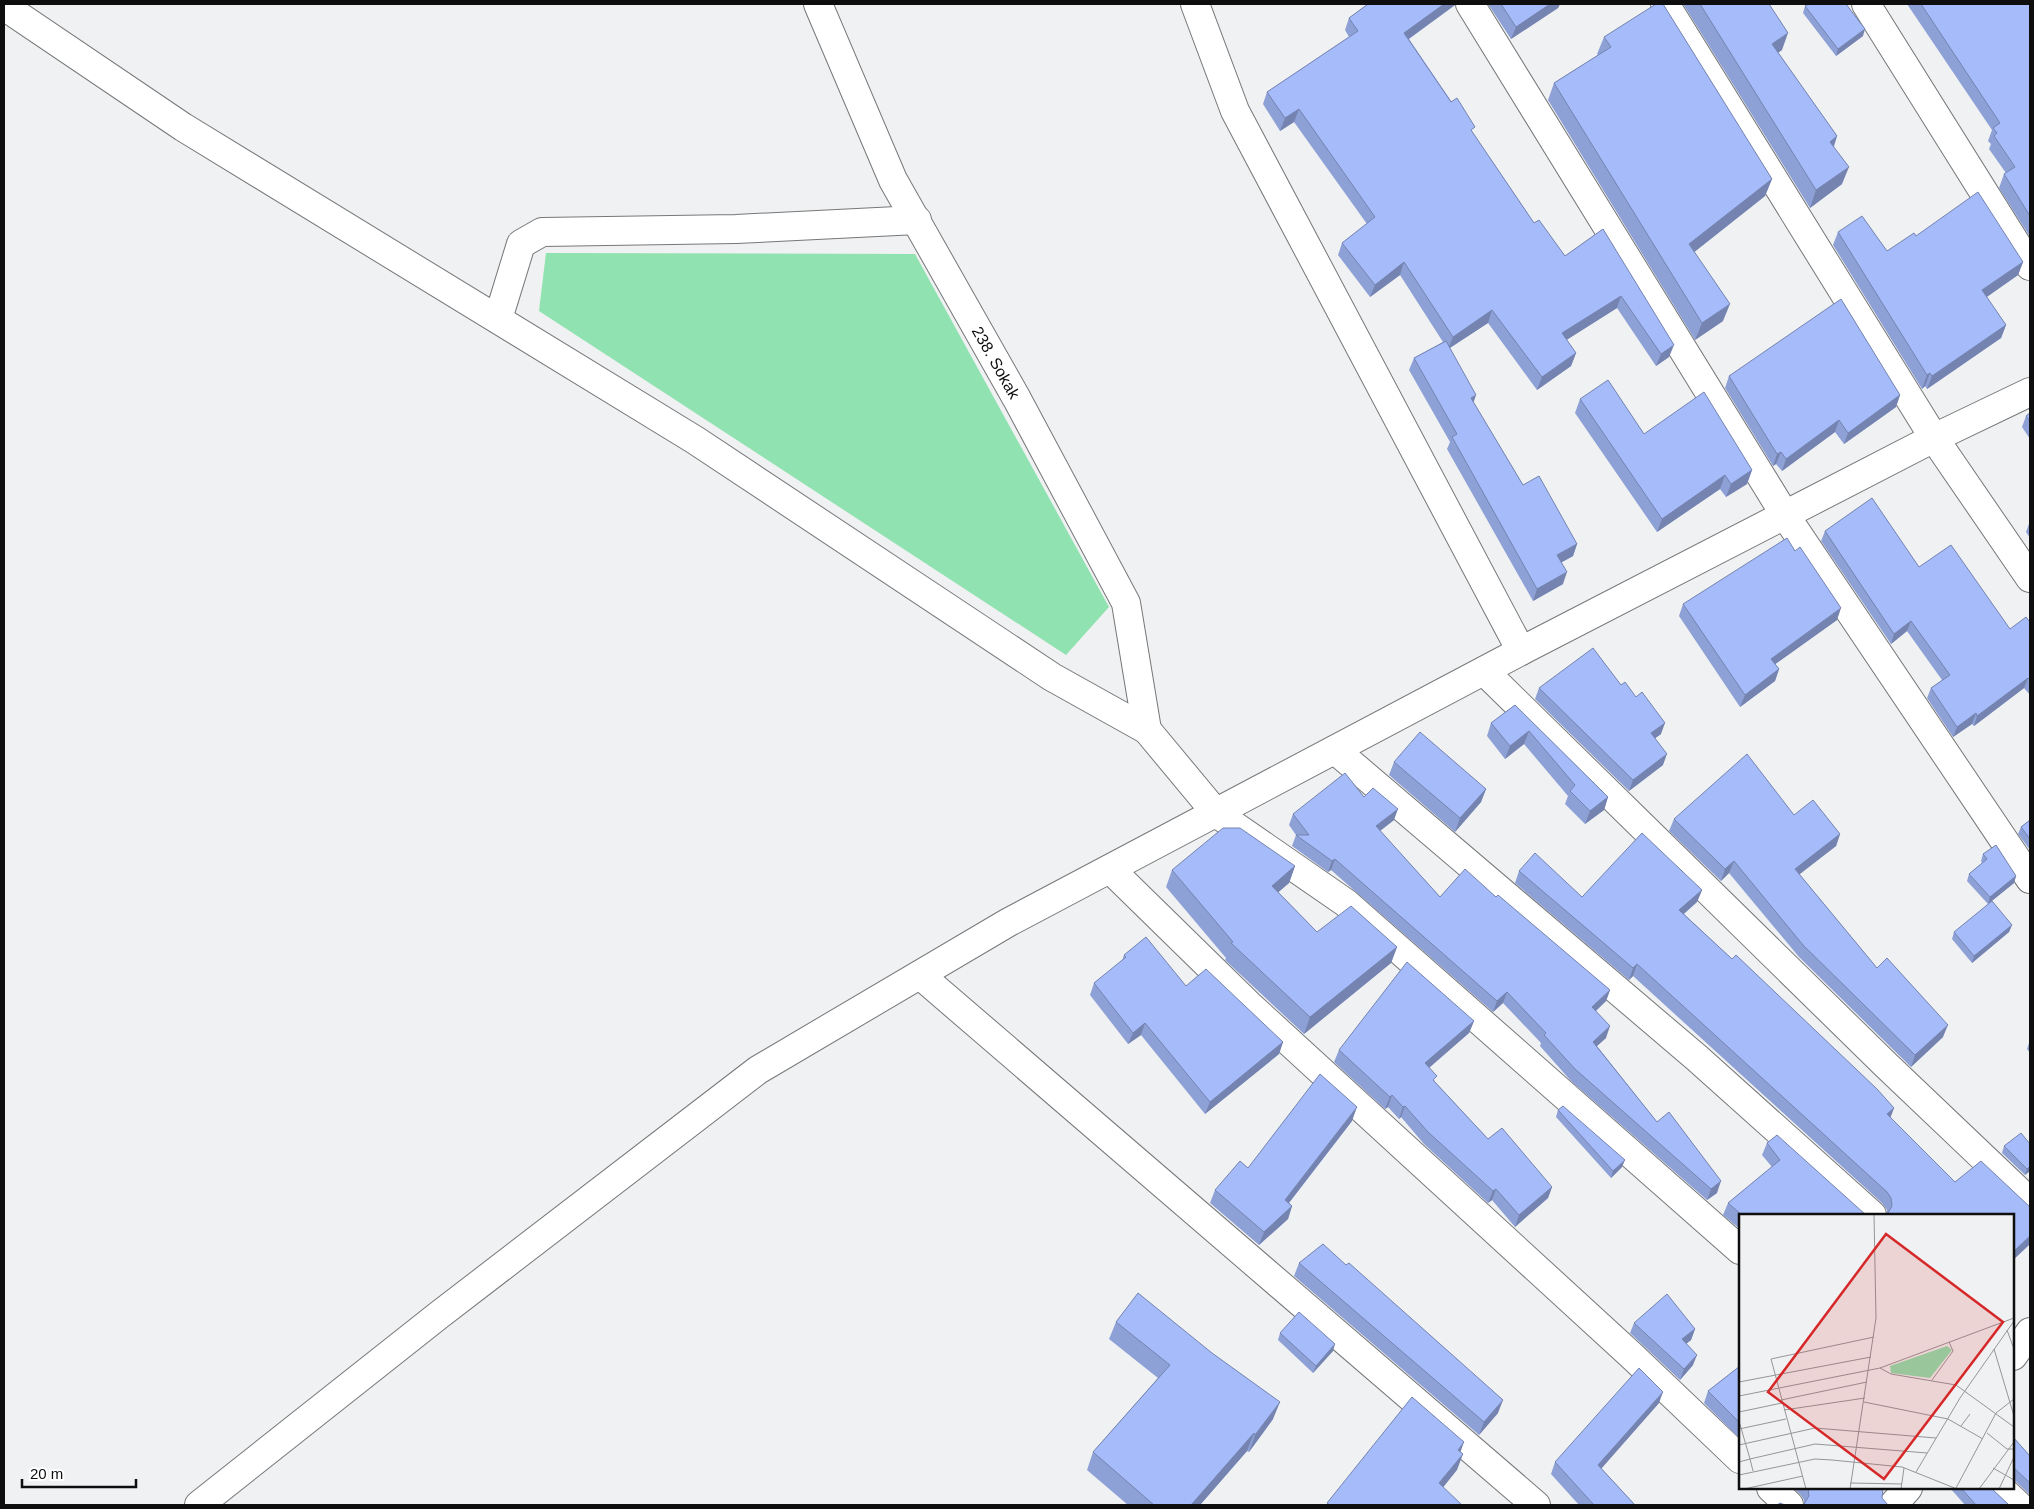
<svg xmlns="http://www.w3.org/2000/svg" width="2034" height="1509" font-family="Helvetica,sans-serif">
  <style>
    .green { fill: #90e2b0 }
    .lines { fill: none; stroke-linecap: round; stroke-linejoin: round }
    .minor-casing { stroke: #767778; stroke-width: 30 }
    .tertiary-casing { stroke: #767778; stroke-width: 30 }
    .minor { stroke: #fff; stroke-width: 28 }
    .tertiary { stroke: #fff; stroke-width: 28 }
    .wall { fill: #8ea1d7 }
    .shaded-wall { fill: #7483af }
    .building { fill: #a5bbfa; stroke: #7483af }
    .labels { text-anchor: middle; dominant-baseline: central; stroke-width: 5; stroke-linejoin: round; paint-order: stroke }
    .street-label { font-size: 16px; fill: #0e0e0f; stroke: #fff }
    .inset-road { fill: none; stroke: #969698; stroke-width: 1 }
    .view { fill: #d62828; fill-opacity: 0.15; stroke: #d62828; stroke-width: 2.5 }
    .inset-edge { fill: none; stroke: #0e0e0f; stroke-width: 2.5 }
  </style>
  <rect width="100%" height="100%" fill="#f0f1f3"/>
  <path class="green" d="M546,253L915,254L1109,607L1066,655L539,311Z"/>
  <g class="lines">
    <defs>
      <g id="minor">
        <path id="s1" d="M818,4L893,180L1017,399L1126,603L1147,730"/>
        <path d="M1195,4L1235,111L1521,651"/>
        <path d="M1470,4L1785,515L2030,879"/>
        <path d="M1665,4L1934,438L2030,578"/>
        <path d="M1866,4L2030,266"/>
        <path d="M4,6L183,127L695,440L1052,677L1147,730L1216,813L1346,903L1740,1250"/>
        <path d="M498,319L521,244L542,232L736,229L917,220"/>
        <path d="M1484,671L1886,1065L2030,1202"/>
        <path d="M1335,750L1697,1058L1872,1215"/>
        <path d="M1110,869L1249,1005L1632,1356L1740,1459"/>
        <path d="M920,975L1536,1505"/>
        <path d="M2013,1356L2030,1332"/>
        <path d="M1771,1488L1789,1505"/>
        <path d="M2000,1488L2018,1505"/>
        <path d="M1893,1505L1908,1488"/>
      </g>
      <path id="tertiary" d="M199,1505L439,1315L758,1070L1009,922L1521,651L1934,438L2030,392"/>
    </defs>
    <use href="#minor" class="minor-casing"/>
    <use href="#tertiary" class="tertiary-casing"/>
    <use href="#minor" class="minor"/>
    <use href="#tertiary" class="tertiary"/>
  </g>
  <path class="wall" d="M1368,4H1455V5L1409,39L1534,223L1565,256L1603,229L1669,357L1656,366L1617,308L1566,340L1576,353L1571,366L1537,390L1488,323L1450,348L1473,402L1523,485L1577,544L1573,556L1562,562L1563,584L1533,601L1447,449L1450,442L1409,370L1414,358L1443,342L1400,275L1370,297L1338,255L1342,243L1367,224L1294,122L1280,131L1263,104L1267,92L1349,37L1345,30L1349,18Z
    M1488,4H1560L1558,8L1511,39Z
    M1683,4H1769L1782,50L1778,53L1837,136L1834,147L1842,184L1810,208Z
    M1907,4H2030V237L1999,188L2004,174L2006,173L1989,149L1991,144L1988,141L1992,130Z
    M1805,6L1863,36L1836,56L1803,13Z
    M1604,37L1772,179L1765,196L1694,252L1723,321L1695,340L1548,100L1554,83L1598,55L1597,54Z
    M1838,232L1887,251L1916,236L2023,262L2018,275L1986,297L2006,325L2001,338L1927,389L1925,386L1922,389L1833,245Z
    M1729,376L1900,395L1896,407L1844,444L1835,432L1782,471L1776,464L1773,466L1725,388Z
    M1580,399L1644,434L1752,470L1747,484L1726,497L1720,489L1657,532L1575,413Z
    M2030,413V439L2022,427L2026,416Z
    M2030,521V538L2026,532Z
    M1825,531L1919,567L2010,629L2030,622V695L2024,688L1974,726L1972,724L1953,737L1927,698L1931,688L1942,680L1907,631L1891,644L1821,541Z
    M1683,604L1837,620L1775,664L1779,669L1775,681L1740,707L1679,616Z
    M1621,685L1661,734L1655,738L1663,765L1629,791L1535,699L1539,688Z
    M1515,705L1608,797L1604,810L1585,824L1565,804L1568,796L1524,744L1505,759L1487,736L1491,723Z
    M1394,762L1486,789L1481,802L1455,832L1389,775Z
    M1364,797L1394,820L1380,831L1440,897H1496L1610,990L1606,1001L1596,1011L1606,1038L1597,1046L1657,1122L1717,1193L1707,1200L1571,1081L1540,1046L1541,1043L1503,1003L1493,1012L1331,870L1328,872L1292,846L1296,835L1289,825L1293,814Z
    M1794,815L1840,834L1836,846L1799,874L1877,968L1943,1037L1911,1067L1799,957L1729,873L1721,881L1669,831L1674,819Z
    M2030,820V850L2018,834L2021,827Z
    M1983,854L2016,876L2014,883L1988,904L1967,881L1969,874L1982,863L1981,861Z
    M1295,866L1289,883L1278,892L1317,932L1397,947L1391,963L1304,1034L1225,960L1226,958L1166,887L1172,870Z
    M1519,871L1582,897L1702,890L1697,902L1684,914L1732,959L1894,1108L1890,1117L1955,1182L2030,1207V1244L2013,1260L1887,1214V1210L1882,1203L1633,976L1629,980L1515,883Z
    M2012,925L2009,932L1972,963L1952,939L1954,932Z
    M1124,955L1186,986L1283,1042L1279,1054L1205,1114L1141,1035L1128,1044L1090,995L1094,983L1122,961Z
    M1474,1021L1469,1033L1429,1067L1435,1082L1488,1139L1552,1187L1548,1198L1515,1227L1492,1200L1488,1203L1424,1144L1401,1117L1399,1119L1388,1107L1385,1109L1334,1062L1339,1050Z
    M2030,1040V1053L2027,1049Z
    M1558,1110L1622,1167L1611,1178L1556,1117Z
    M1352,1121L1289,1203L1292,1206L1288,1219L1259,1245L1210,1203L1215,1190L1248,1168Z
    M1767,1143L1866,1215H1740V1229L1723,1215L1728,1203L1772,1167L1762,1155Z
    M2004,1146L2030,1171L2025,1175L2002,1153Z
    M1299,1263L1346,1265L1498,1413L1479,1435L1294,1276Z
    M1116,1322L1273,1419L1249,1452L1247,1451L1200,1505H1128L1087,1470L1093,1452L1158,1378L1109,1339Z
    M1634,1323L1695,1329L1691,1340L1686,1344L1693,1365L1680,1380L1630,1333Z
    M1280,1333L1333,1351L1313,1373L1278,1340Z
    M1740,1366V1439L1704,1403L1708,1391Z
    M1659,1403L1601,1468L1635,1505H1579L1551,1474L1555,1462Z
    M2013,1437L2030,1456V1496L2029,1494L2013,1479Z
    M1793,1488H1883L1804,1504V1500L1800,1494Z
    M1950,1488H1991L2009,1505H1965Z"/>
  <path class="shaded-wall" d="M1444,4H1455V5L1400,45L1404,33Z
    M1550,4H1560L1558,8L1511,39L1516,27Z
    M1865,29L1863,36L1836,56L1838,49Z
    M1788,33L1782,50L1765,61L1772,44Z
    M1299,109L1294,122L1280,131L1285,118Z
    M1837,136L1831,153L1830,142Z
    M1849,167L1842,184L1810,208L1816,190Z
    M1772,179L1765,196L1683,261L1689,244Z
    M1404,262L1400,275L1370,297L1375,285Z
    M2023,262L2018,275L1977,304L1982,290Z
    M1621,296L1617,308L1557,346L1562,333Z
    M1730,304L1723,321L1695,340L1702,323Z
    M1492,310L1488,323L1448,349L1453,337Z
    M2006,325L2001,338L1927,389L1932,376Z
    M1674,345L1669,357L1656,366L1661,354Z
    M1576,353L1571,366L1537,390L1542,377Z
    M1930,373L1925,386L1922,389L1927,375Z
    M1476,395L1472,407L1471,398Z
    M1900,395L1896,407L1844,444L1848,433Z
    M1839,420L1835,432L1782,471L1786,459Z
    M1781,452L1776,464L1773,466L1777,454Z
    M1752,470L1747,484L1726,497L1731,484Z
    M1725,475L1720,489L1657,532L1662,519Z
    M1577,544L1573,556L1553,567L1557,555Z
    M1567,572L1563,584L1533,601L1537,589Z
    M1841,608L1837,620L1767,670L1771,659Z
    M1911,621L1907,631L1891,644L1894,634Z
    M1779,669L1775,681L1740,707L1745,695Z
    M2028,678L2024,688L1974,726L1977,716Z
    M1976,713L1972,724L1953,737L1957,727Z
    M1665,723L1661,734L1647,744L1651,733Z
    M1529,731L1524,744L1505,759L1510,746Z
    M1667,754L1663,765L1629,791L1633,780Z
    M1486,789L1481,802L1455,832L1460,818Z
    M1608,797L1604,810L1585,824L1590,811Z
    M1398,809L1394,820L1372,837L1376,826Z
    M1840,834L1836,846L1791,881L1795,869Z
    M1335,859L1331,870L1328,872L1332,861Z
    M1734,861L1729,873L1721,881L1725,869Z
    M1295,866L1289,883L1266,903L1272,886Z
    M2016,876L2014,883L1988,904L1990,897Z
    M1702,890L1697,902L1675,921L1679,910Z
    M2012,925L2009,932L1972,963L1974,956Z
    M1397,947L1391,963L1304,1034L1310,1017Z
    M1637,964L1633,976L1629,980L1633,968Z
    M1610,990L1606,1001L1588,1018L1592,1007Z
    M1507,992L1503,1003L1493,1012L1497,1001Z
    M1474,1021L1469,1033L1421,1075L1425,1063Z
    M1145,1023L1141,1035L1128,1044L1133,1033Z
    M1948,1025L1943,1037L1911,1067L1915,1055Z
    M1610,1026L1606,1038L1589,1053L1593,1042Z
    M1283,1042L1279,1054L1205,1114L1210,1102Z
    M1392,1095L1388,1107L1385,1109L1390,1097Z
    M1405,1106L1401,1117L1399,1119L1403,1107Z
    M1357,1107L1352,1121L1281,1213L1285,1200Z
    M1894,1108L1890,1119L1887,1114Z
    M1625,1160L1622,1167L1611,1178L1613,1171Z
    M2030,1166V1171L2025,1175L2027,1169Z
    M1721,1181L1717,1193L1707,1200L1711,1189Z
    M1552,1187L1548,1198L1515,1227L1519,1215Z
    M1496,1189L1492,1200L1488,1203L1493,1191Z
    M1292,1206L1288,1219L1259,1245L1264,1232Z
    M2030,1236V1244L2013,1260V1252Z
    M1695,1329L1691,1340L1678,1350L1682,1339Z
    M1335,1344L1333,1351L1313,1373L1316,1366Z
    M1697,1355L1693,1365L1680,1380L1684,1369Z
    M1663,1392L1659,1403L1594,1477L1598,1465Z
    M1503,1400L1498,1413L1479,1435L1484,1422Z
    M1280,1402L1273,1419L1249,1452L1255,1435Z
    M1254,1433L1247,1451L1200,1505H1191Z
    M1464,1442L1458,1459V1450Z
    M1463,1454L1457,1470L1433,1500L1439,1483Z"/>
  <path class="building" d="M1368,4H1444L1404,33L1451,102L1457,98L1475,127L1471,130L1534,223L1539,220L1565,256L1603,229L1674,345L1661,354L1621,296L1562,333L1576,353L1542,377L1492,310L1453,337L1404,262L1375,285L1342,243L1375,217L1299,109L1285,118L1267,92L1358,31L1349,18Z
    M1501,4H1550L1516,27Z
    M1656,4H1663L1772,179L1689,244L1730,304L1702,323L1554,83L1611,47L1604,37Z
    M1700,4H1769L1788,33L1772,44L1837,136L1830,142L1849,167L1816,190Z
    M1809,4H1846L1865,29L1838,49L1805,6Z
    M1921,4H2030V216L2004,174L2015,167L1994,136L1997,133L1993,128L2000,123Z
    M1978,192L2023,262L1982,290L2006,325L1932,376L1930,373L1927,375L1838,232L1862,216L1887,251L1914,233L1916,236Z
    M1841,299L1900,395L1848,433L1839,420L1786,459L1781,452L1777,454L1729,376Z
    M1446,341L1476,395L1471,398L1523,485L1539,476L1577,544L1557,555L1567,572L1537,589L1452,437L1457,434L1414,358Z
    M1608,380L1644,434L1704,392L1752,470L1731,484L1725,475L1662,519L1580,399Z
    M2030,413V421L2026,416Z
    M1872,498L1919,567L1951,545L2010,629L2026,617L2030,622V680L2028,678L1977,716L1976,713L1957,727L1931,688L1950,675L1911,621L1894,634L1825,531Z
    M1787,538L1795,551L1800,547L1841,608L1771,659L1779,669L1745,695L1683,604Z
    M1593,648L1621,685L1625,682L1636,697L1642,692L1665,723L1651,733L1667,754L1633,780L1539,688Z
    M1515,705L1608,797L1590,811L1570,791L1575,785L1529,731L1510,746L1491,723Z
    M1420,732L1486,789L1460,818L1394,762Z
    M1747,754L1794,815L1813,800L1840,834L1795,869L1877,968L1887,958L1948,1025L1915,1055L1803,945L1734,861L1725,869L1674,819Z
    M1345,773L1364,797L1373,788L1398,809L1376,826L1440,897L1465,869L1496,897L1498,895L1610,990L1592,1007L1610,1026L1593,1042L1657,1122L1669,1112L1721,1181L1711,1189L1575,1069L1544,1035L1546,1033L1507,992L1497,1001L1335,859L1332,861L1296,835H1309L1293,814Z
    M2030,820V839L2021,827Z
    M1223,828H1240L1295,866L1272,886L1317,932L1351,906L1397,947L1310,1017L1231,943L1233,942L1172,870Z
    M1642,833L1702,890L1679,910L1732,959L1736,955L1877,1089L1894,1108L1887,1114L1955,1182L1981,1161L2030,1207V1236L2013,1252V1215H1885L1888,1213L1892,1206L1891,1198L1887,1192L1637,964L1633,968L1519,871L1535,853L1582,897Z
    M1996,845L2016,876L1990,897L1969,874L1987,859L1983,854Z
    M1992,901L2012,925L1974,956L1954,932Z
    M1146,937L1186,986L1206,969L1283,1042L1210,1102L1145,1023L1133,1033L1094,983L1126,957L1124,955Z
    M1407,962L1474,1021L1425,1063L1437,1076L1433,1080L1488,1139L1502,1128L1552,1187L1519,1215L1496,1189L1493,1191L1428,1132L1405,1106L1403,1107L1392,1095L1390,1097L1339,1050Z
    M1320,1074L1357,1107L1285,1200L1292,1206L1264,1232L1215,1190L1240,1161L1248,1168Z
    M1563,1106L1625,1160L1613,1171L1558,1110Z
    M2021,1133L2030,1144V1166L2027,1169L2004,1146Z
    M1777,1135L1866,1215H1742L1728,1203L1780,1160L1767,1143Z
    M1323,1244L1346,1265L1349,1263L1503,1400L1484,1422L1299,1263Z
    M1138,1293L1212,1353L1280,1402L1255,1435L1254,1433L1191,1505H1154L1093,1452L1170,1365L1116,1322Z
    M1667,1294L1695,1329L1682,1339L1697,1355L1684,1369L1634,1323Z
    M1299,1312L1335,1344L1316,1366L1280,1333Z
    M1740,1366V1423L1708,1391Z
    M1639,1368L1663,1392L1598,1465L1635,1505H1594L1555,1462Z
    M1412,1397L1464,1442L1458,1450L1463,1454L1439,1483L1462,1505H1330L1327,1503Z
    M2013,1437L2030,1456V1483L2013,1467Z
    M1808,1488H1883L1882,1498L1888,1505H1803L1804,1504L1809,1496Z
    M1961,1488H1991L2009,1505H1976Z
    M1780,1503L1785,1505H1777Z"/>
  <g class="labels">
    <g class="street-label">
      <text stroke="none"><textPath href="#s1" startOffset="401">238. Sokak</textPath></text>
    </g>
  </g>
  <g transform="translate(1739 1214)">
    <rect width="275" height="275" fill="#f0f1f3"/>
    <path d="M208,132L213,136L191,164L152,159L151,152Z" fill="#90e2b0"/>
    <path class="inset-road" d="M268,116L275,135M255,135L275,202M141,154L152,160L217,171L275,213M193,166L214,137L210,128M0,168L132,143M0,182L141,154L275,104M42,186L128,168M125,188L209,205L244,225M45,196L126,184M0,198L43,189M0,207L11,245L76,230L188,239M222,212L231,200M0,215L47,205M248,219L268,235H275M0,231L76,214L197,224M0,248L11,245L14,257M254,254L275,266M177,258L221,184L275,107M0,261L76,245L93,246L163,253L218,275M111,269L163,270M217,274L257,199L275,185M5,275L64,262M67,275L32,145L135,123M111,275L137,104L135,0M162,275L165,254M240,275L275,228M260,275L275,243"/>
    <path class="view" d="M147,20L264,108L145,265L29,178Z"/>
    <rect width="275" height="275" class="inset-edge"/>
  </g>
  <rect width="2034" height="1509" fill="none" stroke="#0e0e0f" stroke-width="10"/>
  <path d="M22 1479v8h114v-8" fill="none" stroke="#0e0e0f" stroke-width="2.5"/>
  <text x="30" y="1479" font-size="15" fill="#0e0e0f" stroke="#ffffff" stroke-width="4" paint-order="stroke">20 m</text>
</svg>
